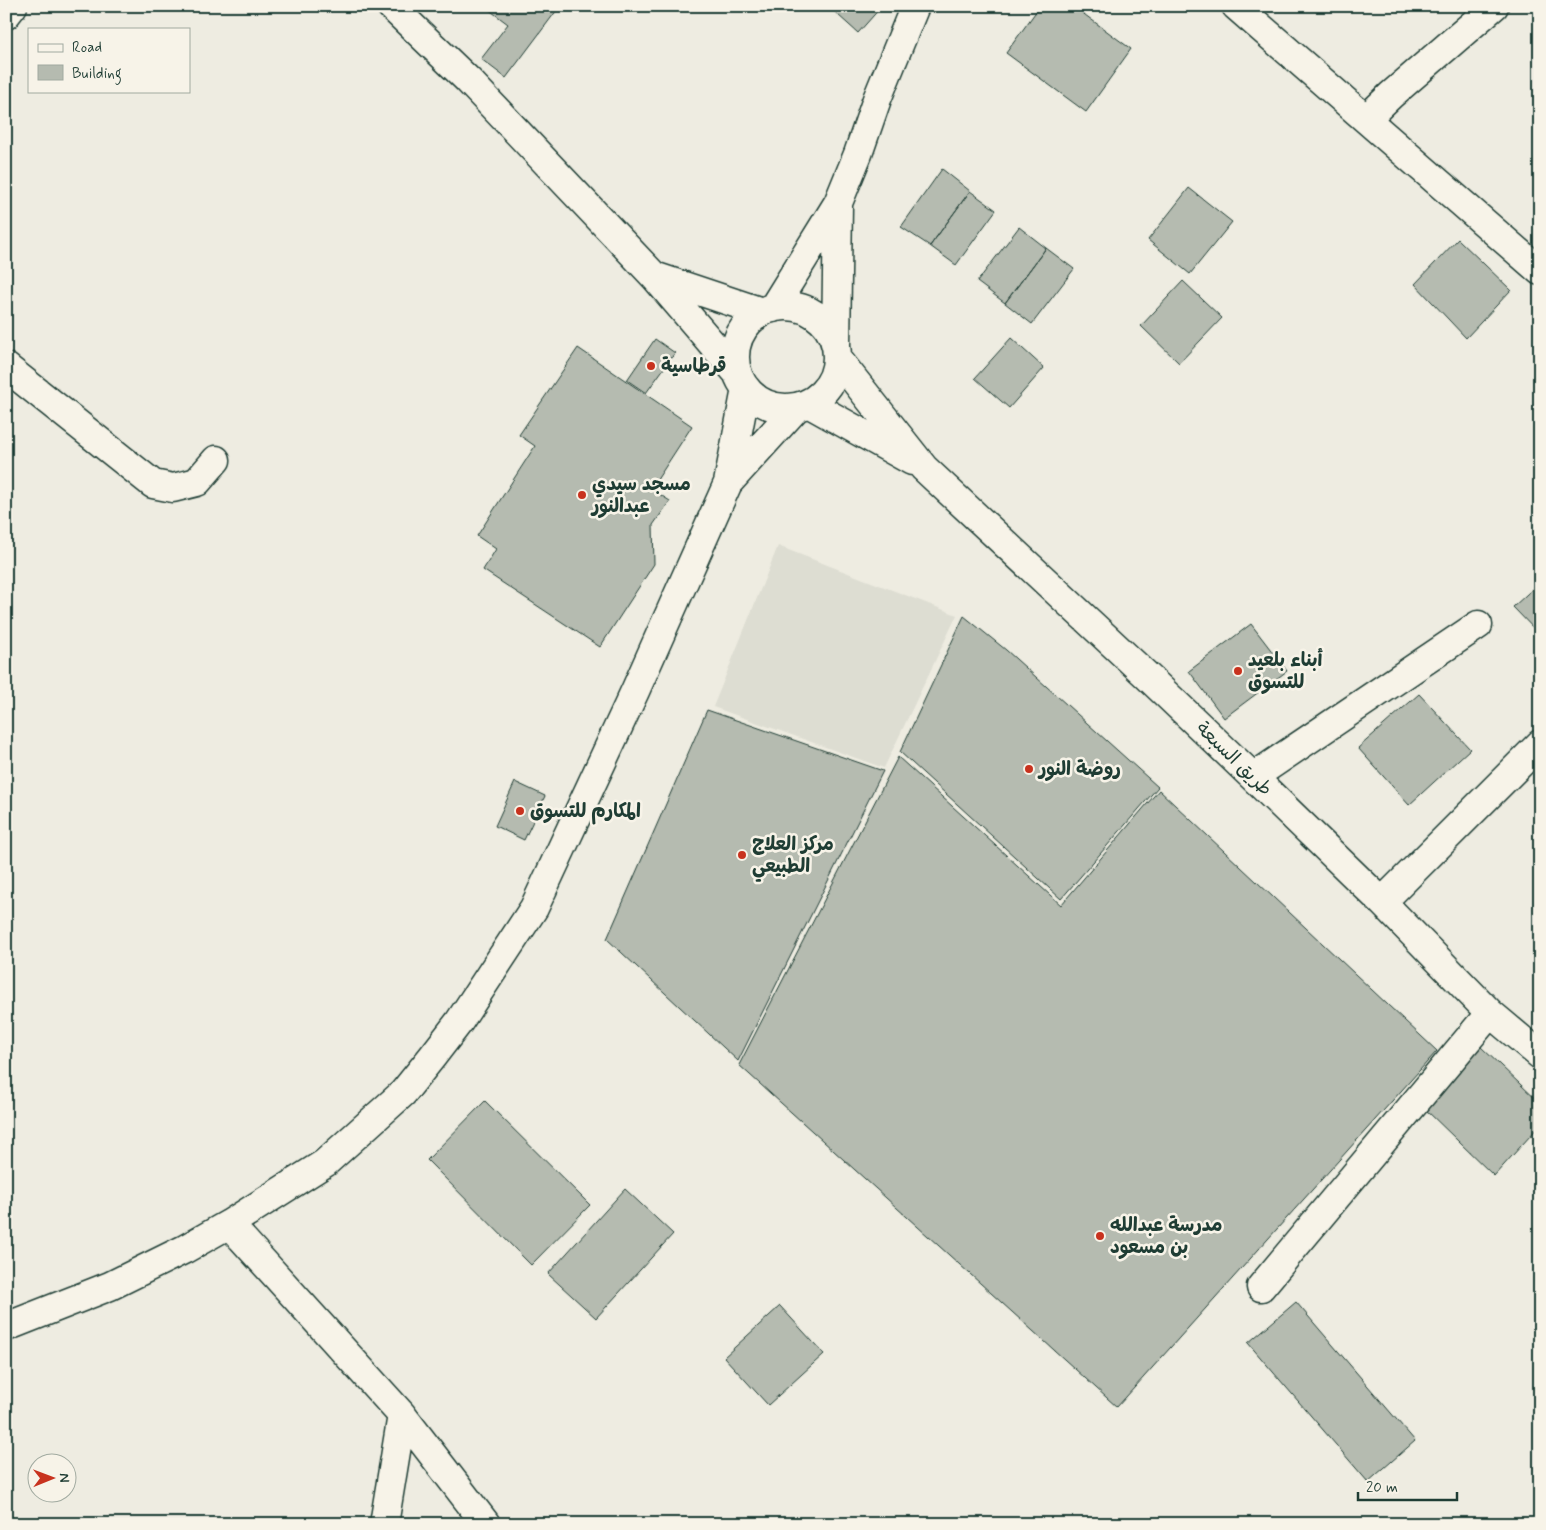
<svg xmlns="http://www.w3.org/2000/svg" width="1546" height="1530" font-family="Mynerve,'Playpen Sans Arabic',sans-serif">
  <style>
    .built { fill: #ddddd2 }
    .building { fill: #b5bbb0; stroke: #1f3d34 }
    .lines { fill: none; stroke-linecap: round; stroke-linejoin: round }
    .minor-casing { stroke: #1f3d34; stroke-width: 31 }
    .minor { stroke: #f7f3e8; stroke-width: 28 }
    .poi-dot { fill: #c8321e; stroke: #f7f3e8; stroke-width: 2 }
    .labels { text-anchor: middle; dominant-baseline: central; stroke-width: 5; stroke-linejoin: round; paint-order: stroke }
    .poi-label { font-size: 19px; font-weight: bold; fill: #1f3d34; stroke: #f7f3e8; text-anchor: start }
    .street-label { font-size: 19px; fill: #1f3d34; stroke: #f7f3e8 }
  </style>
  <rect width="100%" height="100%" fill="#eeece1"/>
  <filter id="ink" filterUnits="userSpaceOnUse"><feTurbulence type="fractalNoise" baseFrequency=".02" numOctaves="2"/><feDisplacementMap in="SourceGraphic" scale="10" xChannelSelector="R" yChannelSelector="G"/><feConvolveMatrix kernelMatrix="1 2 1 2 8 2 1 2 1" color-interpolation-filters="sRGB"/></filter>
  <g filter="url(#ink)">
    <path class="built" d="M778,546L957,615L884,768L713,707Z"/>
    <path class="building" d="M484,6H560L506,78L481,59L508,24Z
      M828,6H882L858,33Z
      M1040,6H1073L1131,49L1086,112L1006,53Z
      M942,169L970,191L930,246L901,227Z
      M1189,188L1232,222L1190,274L1148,240Z
      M970,191L996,210L956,265L930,246Z
      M1019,227L1046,248L1005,303L977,282Z
      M1458,239L1511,290L1466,338L1415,284Z
      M1046,248L1074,269L1032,324L1005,303Z
      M1183,281L1222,318L1179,363L1141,326Z
      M1011,338L1044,368L1009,408L975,378Z
      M655,339L675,353L646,393L627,380Z
      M578,348L692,426L651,489L670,501L653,525L654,564L600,647L483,570L496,549L477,536L535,446L519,435Z
      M1540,582V635L1513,607Z
      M964,616L1006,650L1158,787L1061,899L900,752Z
      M1251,624L1287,671L1224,718L1189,671Z
      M1419,694L1470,749L1409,805L1358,748Z
      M707,710L883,771L738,1061L607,939Z
      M898,757L1061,905L1159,790L1437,1051L1117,1407L739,1065Z
      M515,782L545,796L524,840L495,826Z
      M1481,1047L1540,1103V1125L1494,1176L1423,1107Z
      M485,1101L590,1205L531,1265L427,1160Z
      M625,1189L673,1234L596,1318L548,1274Z
      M1296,1302L1415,1441L1368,1482L1248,1343Z
      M780,1306L824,1354L768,1405L724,1357Z"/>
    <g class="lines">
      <defs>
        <path id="minor" d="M391,6L468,80L654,276L738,374
          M1236,6L1540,271
          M6,15L13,6
          M1366,119L1391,95L1494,6
          M654,276L762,312
          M735 357a51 51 0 1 1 102 0a51 51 0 1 1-102 0Z
          M773,308L838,203L858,154L877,99L915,6
          M836,346L838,204
          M837,358L924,468L1145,674L1253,777L1382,902L1490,1013L1540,1055
          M6,367L153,484L173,488L197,482L216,460
          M808,403L912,461
          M728,483L797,407
          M1253,777L1478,625
          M1382,902L1540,744
          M229,1224L402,1415L486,1524
          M1261,1287L1490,1013
          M6,1327L110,1286L185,1249L229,1224L325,1163L403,1093L432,1057L459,1022L534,908L635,691L728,483L746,389
          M384,1524L402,1415"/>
      </defs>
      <use href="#minor" class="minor-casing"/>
      <use href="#minor" class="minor"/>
    </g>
  </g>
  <g class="poi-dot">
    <circle cx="651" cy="366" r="5"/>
    <circle cx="582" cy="495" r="5"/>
    <circle cx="1238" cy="671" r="5"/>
    <circle cx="1029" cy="769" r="5"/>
    <circle cx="520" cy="811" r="5"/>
    <circle cx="742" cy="855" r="5"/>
    <circle cx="1100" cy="1236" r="5"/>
  </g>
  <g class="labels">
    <g class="poi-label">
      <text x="661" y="366">قرطاسية</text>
      <text x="592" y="484">مسجد سيدي<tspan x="592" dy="22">عبدالنور</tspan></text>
      <text x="1248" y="660">أبناء بلعيد<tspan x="1248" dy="22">للتسوق</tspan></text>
      <text x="1039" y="769">روضة النور</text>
      <text x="530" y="811">المكارم للتسوق</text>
      <text x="752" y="844">مركز العلاج<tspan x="752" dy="22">الطبيعي</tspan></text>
      <text x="1110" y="1225">مدرسة عبدالله<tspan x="1110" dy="22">بن مسعود</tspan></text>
    </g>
    <g class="street-label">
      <text transform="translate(1234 759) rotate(44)">طريق السبعة</text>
    </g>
  </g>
  <rect width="1546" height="1530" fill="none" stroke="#f7f3e8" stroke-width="25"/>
  <rect x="12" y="12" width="1521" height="1505" fill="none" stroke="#1f3d34" stroke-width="2" filter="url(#ink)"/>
  <rect x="28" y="28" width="162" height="65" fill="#f7f3e8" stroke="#a1aaa0"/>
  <rect x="38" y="44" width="25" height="8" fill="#f7f3e8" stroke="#a1aaa0"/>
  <text x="72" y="52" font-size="15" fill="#1f3d34">Road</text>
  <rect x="38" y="65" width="25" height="15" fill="#b5bbb0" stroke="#a1aaa0"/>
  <text x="72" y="78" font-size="15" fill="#1f3d34">Building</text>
  <g transform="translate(52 1478) rotate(89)"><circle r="24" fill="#f7f3e8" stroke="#a1aaa0"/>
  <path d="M0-4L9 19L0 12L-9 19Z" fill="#c8321e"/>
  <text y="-8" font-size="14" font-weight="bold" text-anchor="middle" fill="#1f3d34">N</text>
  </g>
  <path d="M1358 1492v8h99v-8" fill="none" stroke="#1f3d34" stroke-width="2.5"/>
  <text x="1366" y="1492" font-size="15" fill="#1f3d34" stroke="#f7f3e8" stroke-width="4" paint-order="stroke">20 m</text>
</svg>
